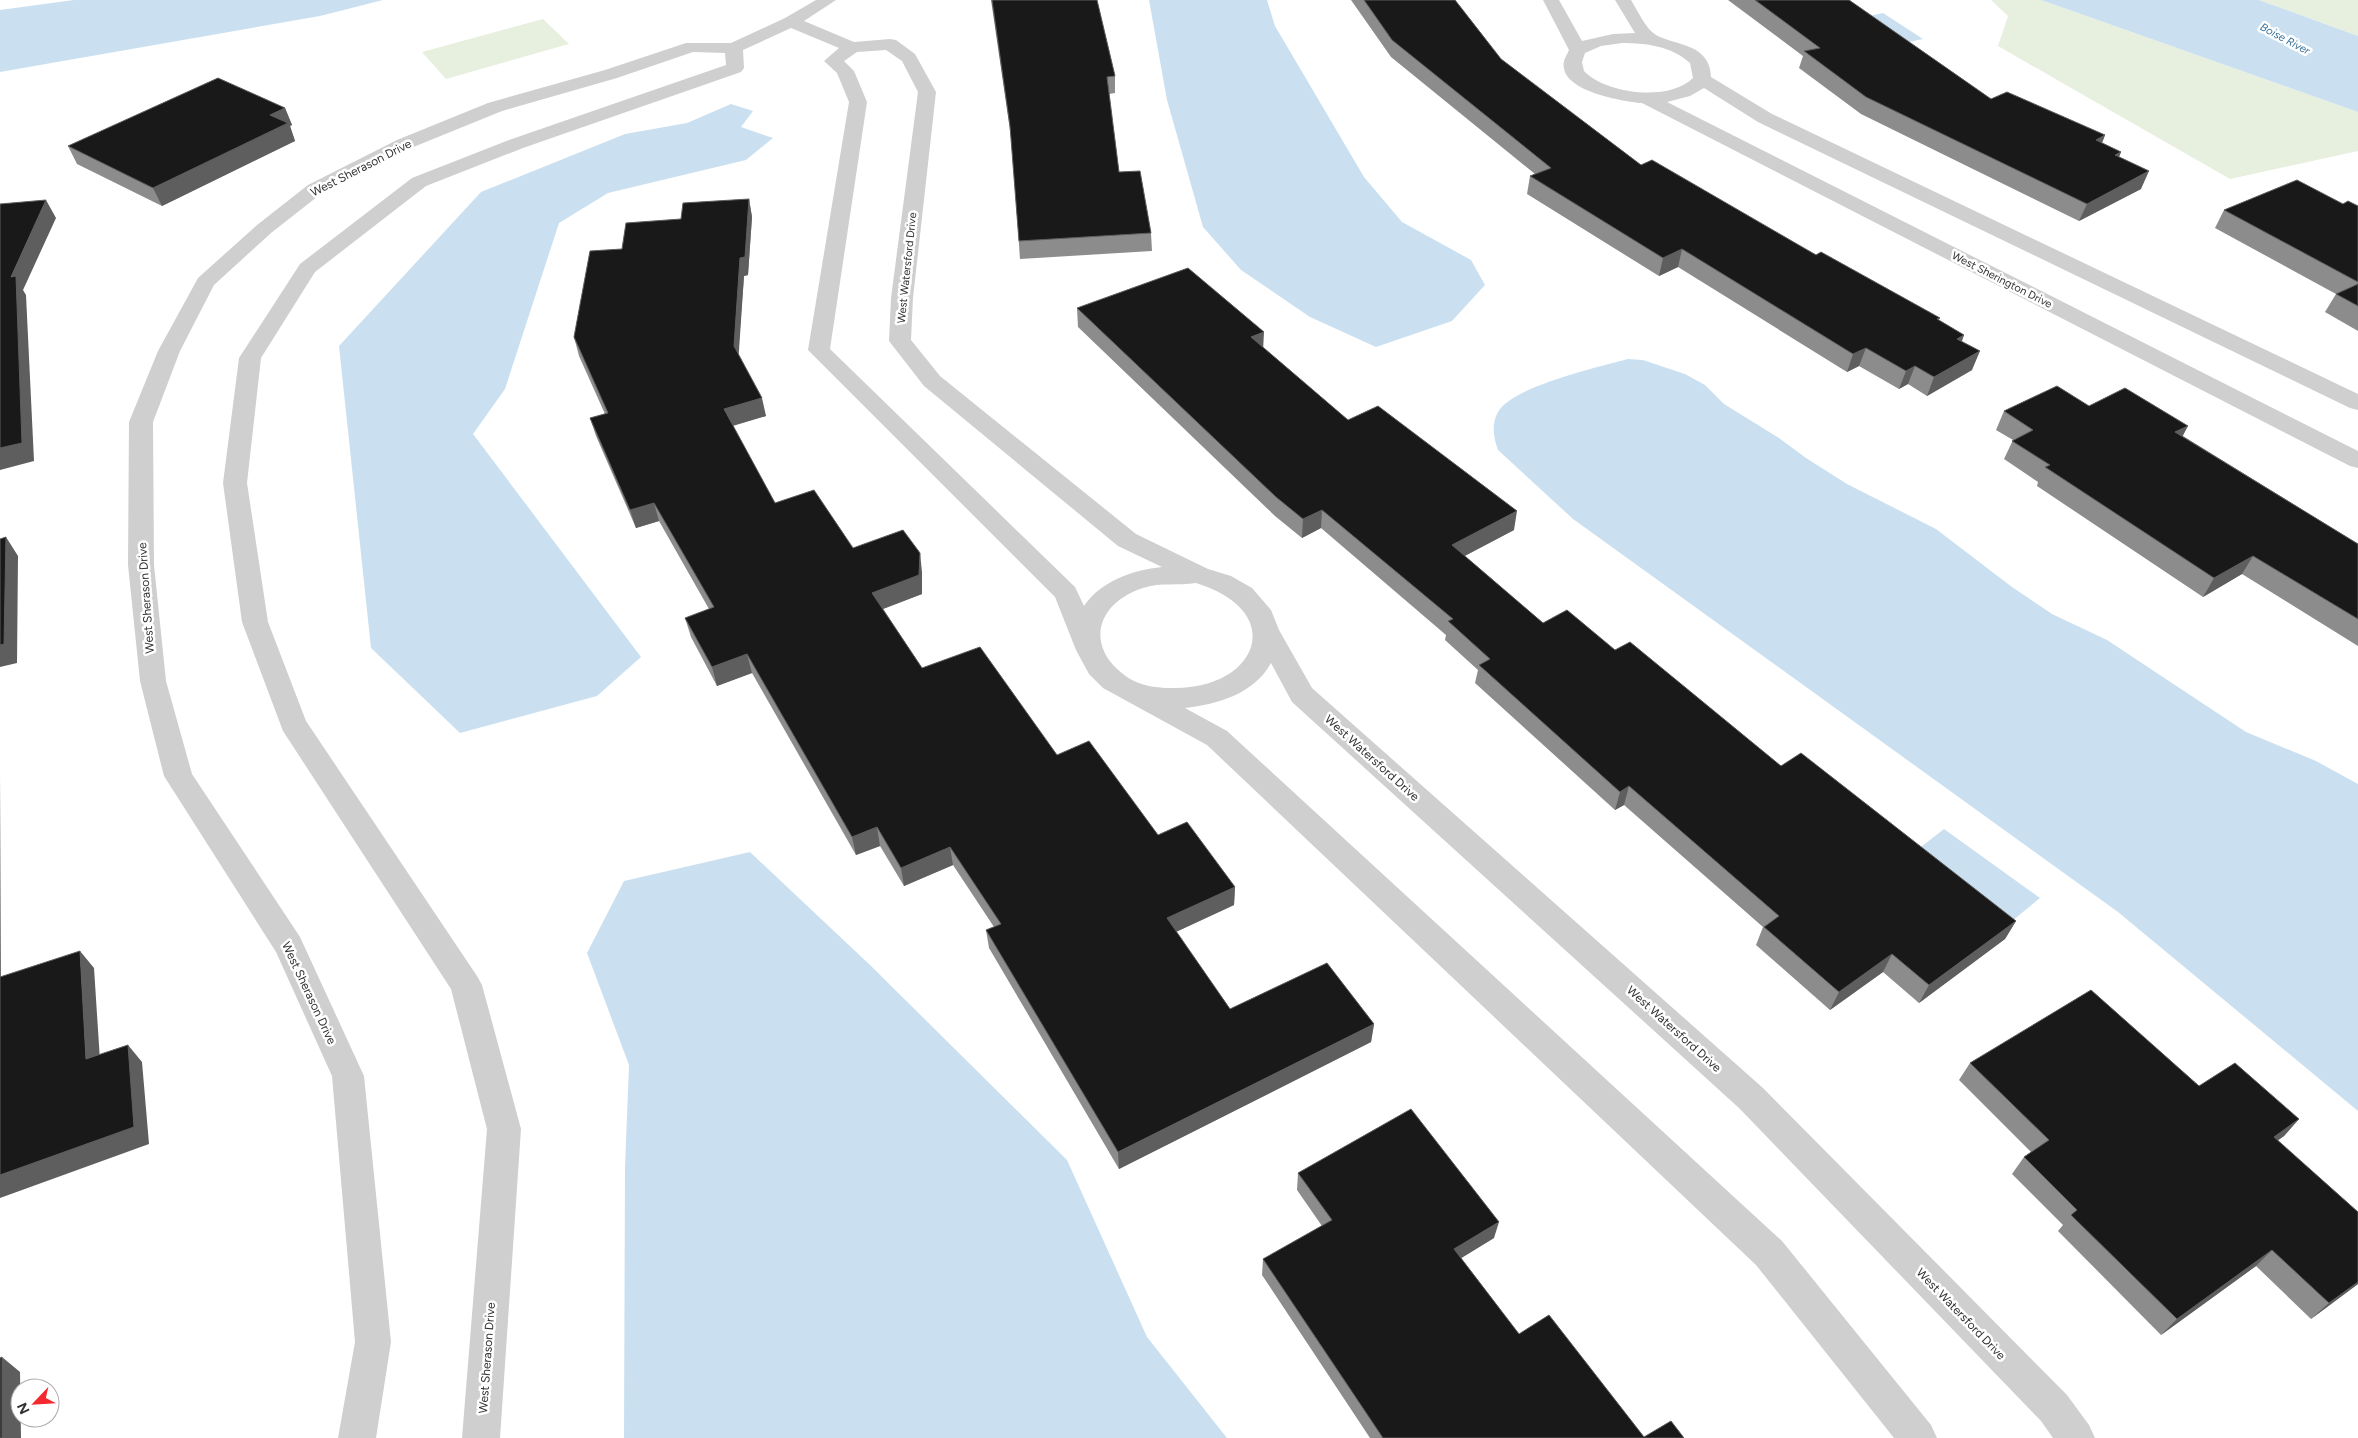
<svg xmlns="http://www.w3.org/2000/svg" width="2358" height="1438" font-family="Figtree,sans-serif">
  <style>
    .green { fill: #e7efdf }
    .water { fill: #cae0f0 }
    .lines { fill: none; stroke-linecap: round; stroke-linejoin: round }
    .minor { fill: #cfcfcf; fill-rule: evenodd }
    .wall { fill: #8c8c8c }
    .shaded-wall { fill: #5e5e5e }
    .building { fill: #191919; stroke: #5e5e5e }
    .labels { text-anchor: middle; dominant-baseline: central; stroke-width: 5; stroke-linejoin: round; paint-order: stroke }
    .far-water-label { font-size: 11px; font-style: italic; fill: #37719c; stroke: #fff }
    .far-street-label { font-size: 11px; fill: #323232; stroke: #fff }
    .street-label { font-size: 12px; fill: #323232; stroke: #fff }
  </style>
  <rect width="100%" height="100%" fill="#fff"/>
  <path class="green" d="M1991,0H2041L2358,112V151L2230,179L1998,46L2008,16Z
    M2259,0H2358V36Z
    M543,19L569,44L446,79L422,52Z"/>
  <path class="water" d="M74,0H383L320,16L0,72V10Z
    M1149,0H1267L1275,26L1364,177L1402,222L1471,260L1485,285L1452,321L1376,347L1310,317L1241,270L1203,227L1167,100Z
    M2041,0H2259L2358,36V112Z
    M1883,13L1923,39L1899,44L1860,18Z
    M731,104L753,111L741,127L773,138L746,160L608,193L559,223L505,389L473,434L641,657L597,696L460,733L371,648L339,346L481,192L625,134L687,123Z
    M1628,359L1643,360L1685,374L1705,385L1724,404L1779,438L1806,458L1847,484L1936,529L2012,587L2052,614L2107,640L2246,732L2316,761L2358,784V1111L2118,912L1573,519L1498,450C1493,437 1491,421 1500,409C1517,386 1598,367 1628,359Z
    M1944,829L2040,898L2012,921L1917,850Z
    M750,852L870,965L1067,1160L1147,1337L1227,1438H624L625,1167L629,1065L587,953L624,881Z"/>
  <g class="lines">
    <path class="minor" d="M816,0H836L804,21L854,42L890,39L896,40L915,54L936,92L913,298L911,340L940,376L1136,534L1208,569L1231,576L1252,588L1271,610L1279,630L1312,688L1763,1088L2067,1395L2089,1425L2095,1438H2053L2041,1421L1739,1108L1292,702L1271,663C1254,694 1218,704 1185,708L1227,731L1782,1241L1931,1425L1937,1438H1894L1756,1265L1207,745L1103,688L1089,674L1076,650L1055,597L808,350L849,102L837,73L824,61L839,48L791,28L743,50L744,68L741,72L523,148L426,186L315,272L261,358L247,483L268,622L306,721L477,976L482,985L521,1129L500,1438H462L487,1129L451,989L283,731L242,622L223,483L239,358L300,264L412,178L509,140L726,65L725,53L693,52L617,78L502,111L411,148L322,193L271,233L214,285L180,351L153,422L154,565L166,681L192,774L300,937L364,1076L391,1342L376,1438H338L355,1342L332,1076L276,952L164,776L140,681L128,565L129,422L158,351L198,278L257,225L308,185L397,140L488,103L605,70L686,43H731L785,18ZM886,50L902,61L918,92L891,298L889,341L924,386L1118,546L1162,567C1133,570 1101,581 1084,606L1075,587L830,349L867,102L854,71L844,61L857,52ZM1196,583C1290,612 1257,691 1170,688C1157,688 1145,686 1134,681C1085,654 1091,605 1143,588C1161,582 1178,586 1196,583Z
      M1543,0H1559L1582,41L1613,34L1635,33L1615,0H1631C1638,11 1645,28 1656,35C1676,46 1710,43 1711,77L1772,114L2358,394V410L2350,408L1758,122L1704,88L1690,96L1667,102L2358,451V468L2350,466L1642,103C1622,101 1558,91 1564,61C1565,57 1568,53 1569,50ZM1622,43C1646,43 1671,46 1690,63L1693,78C1669,102 1606,94 1584,71L1582,62L1585,53L1601,46Z"/>
  </g>
  <path class="wall" d="M991,0H1097L1115,76V93L1109,94L1119,172L1151,233L1152,251L1020,259L1012,144Z
    M1351,0H1455L1501,59L1641,165L1940,318L1939,320L1964,335L1962,341L1972,370L1927,396L1908,384L1899,389L1859,366L1847,372L1678,267L1659,276L1527,194L1530,176L1535,174L1391,57Z
    M1728,0H1849L1991,99L2105,135L2102,143L2121,152L2119,157L2141,189L2079,221L1861,114L1799,68L1803,56Z
    M285,108L292,125L290,126L295,141L162,206L77,164L68,146Z
    M749,199L752,217L748,275L744,276L738,355L766,416L733,426L775,503L853,548L922,572V594L883,609L922,668L1057,755L1158,835L1235,887L1234,905L1176,932L1230,1009L1374,1024L1371,1042L1119,1169L989,948L986,930L994,927L953,865L904,886L880,846L856,855L752,673L717,686L691,637L685,618L709,609L659,521L636,528L596,436L590,418L605,414L579,356L574,337L622,249L681,219Z
    M2343,204L2358,206V331L2325,312L2336,294L2215,228L2224,210Z
    M1077,308L1263,347L1348,420L1514,530L1465,556L1543,623L1615,650L1781,766L2016,921L2005,939L1919,1003L1883,972L1830,1010L1756,945L1763,927L1624,805L1615,810L1475,683L1478,670L1445,640L1446,635L1321,528L1302,538L1275,516L1078,327Z
    M2089,406L2183,436L2358,544V646L2242,574L2203,597L2037,486L2038,482L2004,459L2013,440L1996,430L2004,411Z
    M1970,1063L2199,1086L2299,1119L2284,1136L2278,1140L2358,1284L2311,1319L2256,1266L2161,1335L2058,1231L2063,1225L2012,1174L2024,1157L2031,1152L1959,1080Z
    M1298,1173L1494,1238L1461,1258L1519,1334L1644,1437L1684,1438H1370L1262,1275L1263,1259L1322,1226L1297,1190Z"/>
  <path class="shaded-wall" d="M285,108L292,125L290,126L295,141L162,206L153,188L270,115Z
    M2105,135L2098,153L2096,140Z
    M2121,152L2114,169L2115,155Z
    M2149,171L2141,189L2079,221L2087,204Z
    M749,199L752,217L748,275L744,276L738,365L734,346L740,258Z
    M46,200L56,218L23,290L26,295L34,461L0,470V448L11,277Z
    M1682,249L1678,267L1659,276L1663,258Z
    M1264,332L1263,351L1251,337Z
    M1964,335L1957,353V339Z
    M1866,348L1859,366L1847,372L1853,354Z
    M1980,351L1972,370L1927,396L1934,377Z
    M1915,366L1908,384L1899,389L1906,371Z
    M762,398L766,416L728,427L724,409Z
    M2188,426L2178,445L2175,432Z
    M654,503L659,521L636,528L630,510Z
    M1322,510L1321,528L1302,538L1303,519Z
    M1517,511L1514,530L1449,564L1452,545Z
    M6,537L18,556L17,663L0,667V645Z
    M920,553L922,572V594L875,612L872,593Z
    M2253,556L2242,574L2203,597L2214,578Z
    M747,654L752,673L717,686L712,667Z
    M0,774L1,999H0Z
    M1629,786L1624,805L1615,810L1620,792Z
    M877,827L880,846L856,855L852,837Z
    M950,847L953,865L904,886L901,868Z
    M1235,887L1234,905L1167,936V918Z
    M2016,921L2005,939L1919,1003L1929,985Z
    M80,951L94,968L101,1076L86,1059Z
    M1892,954L1883,972L1830,1010L1839,992Z
    M1374,1024L1371,1042L1119,1169L1118,1152Z
    M128,1045L142,1062L149,1144L0,1198V1175Z
    M2299,1119L2284,1136L2259,1154L2274,1137Z
    M1499,1222L1494,1238L1450,1265L1454,1249Z
    M2272,1250L2256,1266L2161,1335L2177,1319Z
    M2358,1282V1284L2311,1319L2329,1303Z
    M2,1357L20,1372L21,1438H2Z"/>
  <path class="building" d="M992,0H1097L1115,76L1107,77L1119,172L1140,171L1151,233L1019,241L1010,126Z
    M1364,0H1455L1501,59L1641,165L1652,160L1816,255L1821,252L1940,318L1937,319L1964,335L1957,339L1980,351L1934,377L1915,366L1906,371L1866,348L1853,354L1682,249L1663,258L1530,176L1551,168L1392,40Z
    M1755,0H1849L1991,99L2007,92L2105,135L2096,140L2121,152L2115,155L2149,171L2087,204L1866,97L1804,51L1820,48Z
    M218,78L285,108L270,115L288,123L153,188L68,146Z
    M2297,180L2343,204L2348,201L2358,206V282L2224,210Z
    M749,199L745,257L740,258L734,346L762,398L724,409L775,503L814,490L853,548L903,530L920,553L919,575L872,593L922,668L980,647L1057,755L1089,741L1158,835L1187,822L1235,887L1167,918L1230,1009L1327,963L1374,1024L1118,1152L986,930L1001,924L950,847L901,868L877,827L852,837L747,654L712,667L685,618L714,607L654,503L630,510L590,418L608,413L574,337L590,251L622,249L626,223L681,219L683,203Z
    M46,200L11,277L16,276L22,443L0,448V204Z
    M1188,268L1264,332L1251,337L1348,420L1378,406L1517,511L1452,545L1543,623L1567,610L1615,650L1630,642L1781,766L1801,753L2016,921L1929,985L1892,954L1839,992L1764,927L1779,916L1629,786L1620,792L1479,665L1490,659L1448,621L1453,619L1322,510L1303,519L1276,497L1077,308Z
    M2358,284V306L2336,294Z
    M2057,386L2089,406L2125,388L2188,426L2175,432L2358,544V619L2253,556L2214,578L2045,467L2050,465L2012,441L2033,430L2004,411Z
    M6,537L4,644L0,645V539Z
    M80,951L86,1059L128,1045L134,1127L0,1175V977Z
    M2091,990L2199,1086L2235,1063L2299,1119L2274,1137L2358,1212V1282L2329,1303L2272,1250L2177,1319L2071,1215L2077,1210L2024,1157L2049,1140L1970,1063Z
    M1411,1109L1499,1222L1454,1249L1519,1334L1549,1315L1644,1437L1671,1421L1684,1438H1383L1263,1259L1332,1220L1298,1173Z
    M2,1357V1438H0V1358Z"/>
  <g class="labels">
    <g class="far-water-label">
      <text transform="translate(2285 39) rotate(28)">Boise River</text>
    </g>
    <g class="far-street-label">
      <text transform="translate(907 268) rotate(-84)">West Watersford Drive</text>
      <text transform="translate(2002 280) rotate(27)">West Sherington Drive</text>
    </g>
    <g class="street-label">
      <text transform="translate(361 168) rotate(-27)">West Sherason Drive</text>
      <text transform="translate(146 598) rotate(-94)">West Sherason Drive</text>
      <text transform="translate(1372 758) rotate(42)">West Watersford Drive</text>
      <text transform="translate(309 993) rotate(65)">West Sherason Drive</text>
      <text transform="translate(1674 1029) rotate(42)">West Watersford Drive</text>
      <text transform="translate(1961 1314) rotate(46)">West Watersford Drive</text>
      <text transform="translate(487 1358) rotate(-86)">West Sherason Drive</text>
    </g>
  </g>
  <g transform="translate(35 1403) rotate(245)"><circle r="24" fill="#ffffff" stroke="#adadad"/>
  <path d="M0-4L9 19L0 12L-9 19Z" fill="#f4282f"/>
  <text y="-8" font-size="14" font-weight="bold" text-anchor="middle" fill="#323232">N</text>
  </g>
</svg>
